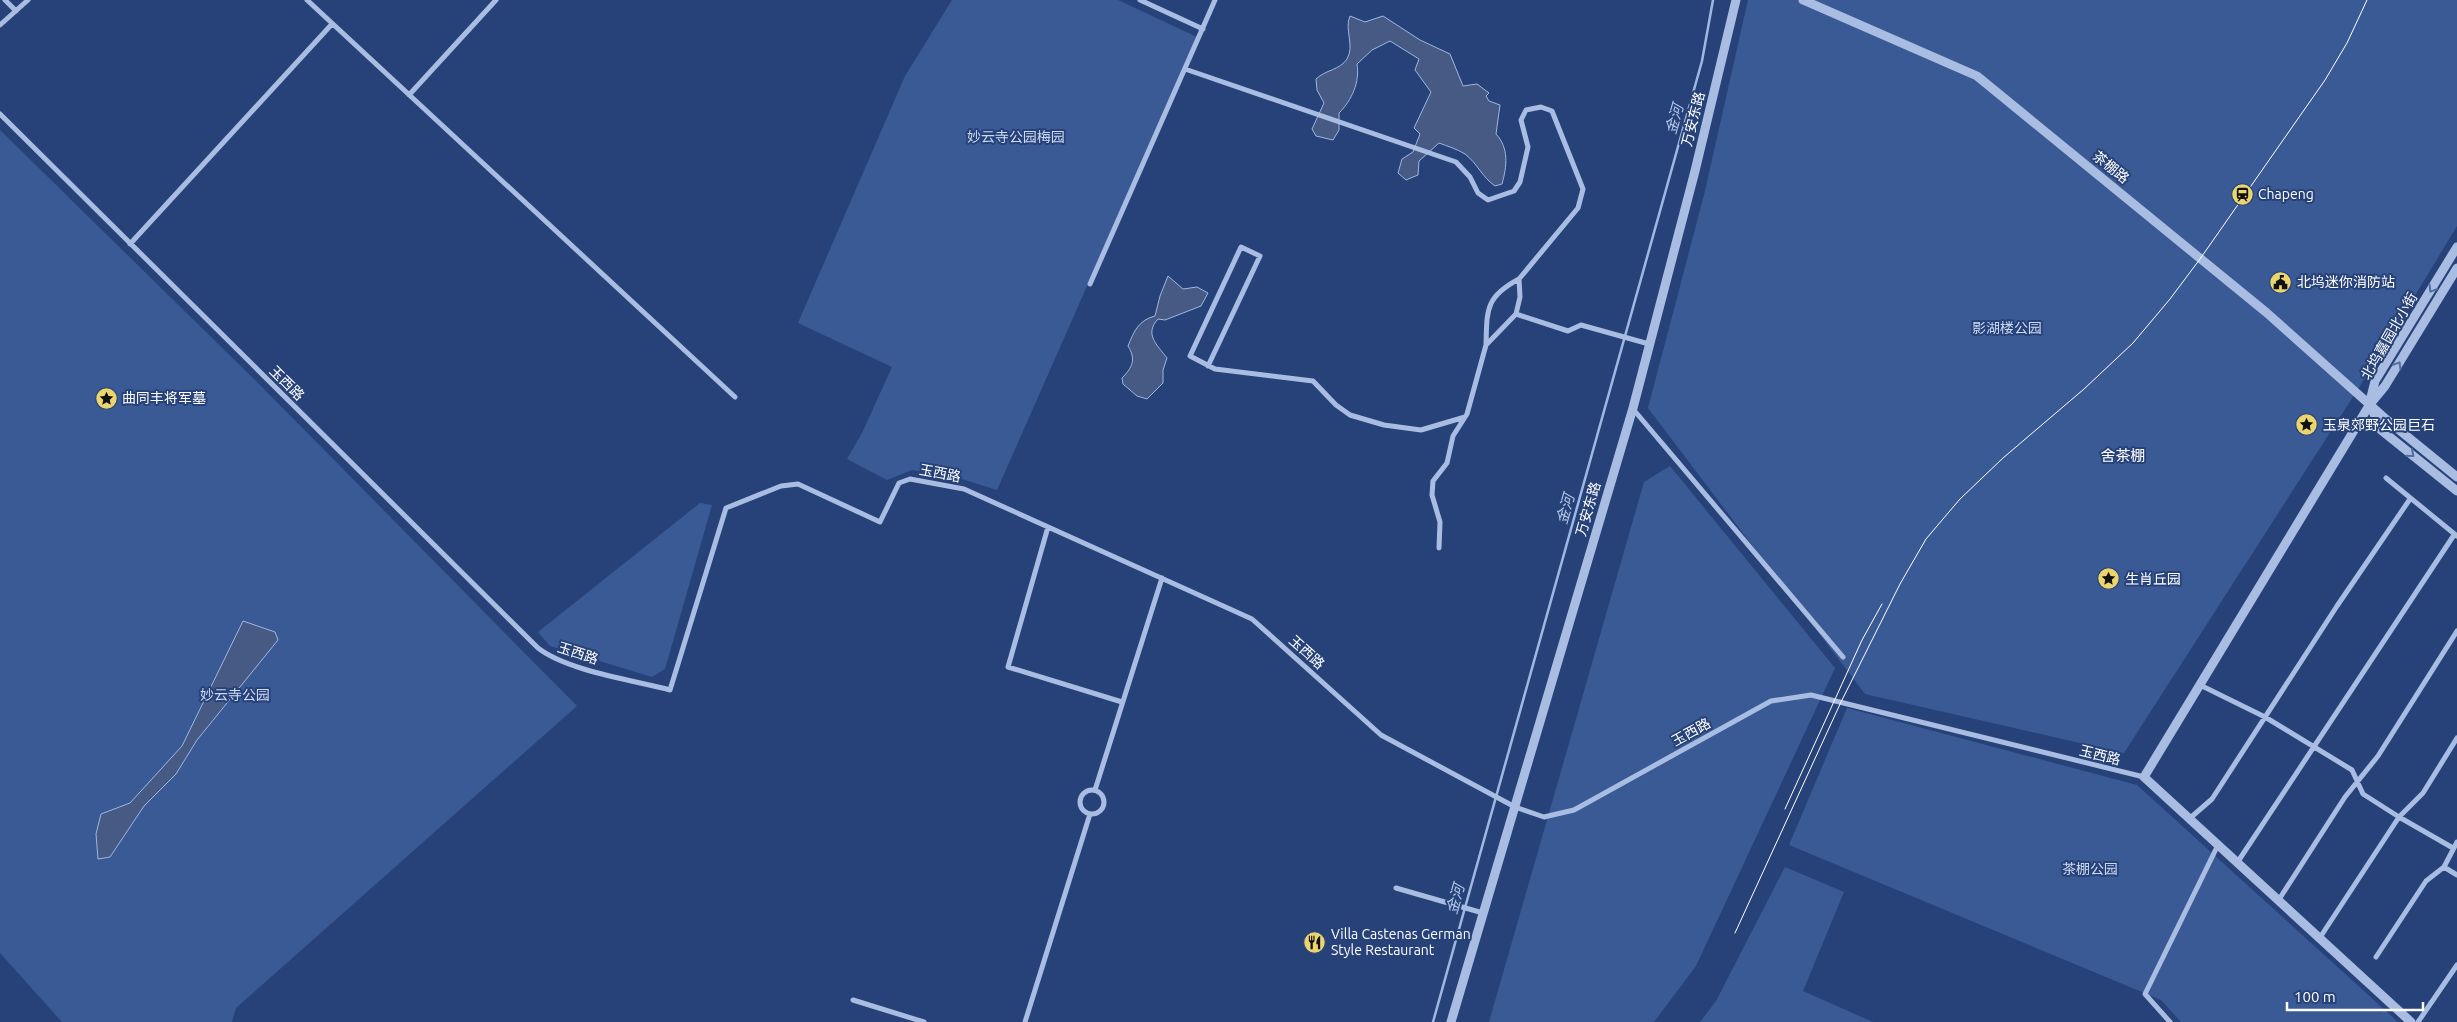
<svg xmlns="http://www.w3.org/2000/svg" width="2457" height="1022" font-family="Ubuntu,'Noto Sans SC',sans-serif">
  <style>
    .green { fill: #3a5a96 }
    .water { fill: #465a83; stroke: #9eb7e3 }
    .lines { fill: none; stroke-linecap: round; stroke-linejoin: round }
    .stream { stroke: #9eb7e3; stroke-width: 2.5 }
    .minor { stroke: #a9bde3; stroke-width: 5 }
    .tertiary { stroke: #a9bde3; stroke-width: 9 }
    .tram { stroke: #fff; stroke-width: 1 }
    .oneway { stroke: #546d9e }
    .labels { text-anchor: middle; dominant-baseline: central; stroke-width: 4; stroke-linejoin: round; paint-order: stroke }
    .street-label { font-size: 14px; fill: #fff; stroke: #274279 }
    .park-label { font-size: 14px; fill: #ccd9f3; stroke: #274279 }
    .poi-label { font-size: 14px; fill: #fff; stroke: #274279; text-anchor: start }
    .water-label { font-size: 15px; font-style: italic; fill: #b4c8eb; stroke: #274279 }
    .neighbourhood-label { font-size: 15px; fill: #fff; stroke: #274279 }
  </style>
  <rect width="100%" height="100%" fill="#274279"/>
  <path class="green" d="M952,0H1118L1197,37L997,490L949,475L912,470L887,480L847,459L862,433L892,367L798,323L905,76Z
    M1748,0H2457V226L2369,372L2124,753L1865,694L1648,408L1704,195Z
    M0,130L261,386L577,706L236,1008L232,1022H62L0,953Z
    M1670,466L1835,668L1696,966L1654,1022H1489L1644,482Z
    M700,503L712,505L665,669L652,677L550,646L538,632Z
    M1847,708L2137,785L2398,1022H2181L2161,1000L1789,845Z
    M1785,867L1844,892L1803,991L1873,1022H1700L1716,1001Z"/>
  <path class="water" d="M1350,16L1365,22L1383,16L1420,40L1450,54L1463,86L1477,84L1489,93L1486,96L1489,101L1500,105L1496,134C1509,148 1507,166 1502,184L1495,186C1482,177 1477,163 1465,154C1457,149 1447,146 1439,143L1419,161L1418,175L1406,180L1398,173L1402,159L1413,152L1420,134L1414,128L1431,92L1415,70L1419,59L1390,41L1372,50L1357,64C1360,82 1352,100 1339,113V130L1333,140L1316,136L1312,129L1324,103L1317,90L1316,79C1325,70 1340,70 1347,59C1355,46 1344,29 1350,16Z
    M1168,276L1183,289L1197,287L1208,293L1201,306L1165,320L1158,319C1144,334 1157,345 1167,358L1163,370V383L1147,399L1137,396L1123,384L1122,378C1133,367 1136,359 1128,346C1134,331 1139,320 1155,316L1160,296Z
    M243,621L275,632L278,640L197,740L176,774L144,806L110,857L98,859L96,834L101,814L130,803L182,746Z"/>
  <g class="lines">
    <path class="stream" d="M1433,1022L1702,61L1713,0"/>
    <path class="minor" d="M5,0L16,11
      M307,0L735,397
      M1140,0L1203,29
      M0,25L28,0
      M1185,69L1456,162L1470,177L1478,193L1488,200L1514,191L1520,182L1528,147L1521,120L1526,110L1541,107L1552,111L1583,189L1578,208L1519,279
      M409,95L496,0
      M0,114L538,648C568,671 632,680 670,690L726,508L781,486L798,484L880,522L899,483L910,479L964,489L1252,619L1381,735L1515,807L1544,817L1574,810L1771,701L1811,695L2144,777
      M130,244L332,24
      M1090,284L1215,0
      M1516,314L1486,345C1487,310 1485,297 1519,279L1520,297L1516,314L1568,331L1581,325L1649,344
      M1208,366L1260,256L1241,247L1190,356L1215,369L1313,381L1336,405L1350,415L1384,425L1421,430L1465,417
      M1633,409L1843,657
      M2386,478L2457,536
      M1048,527L1008,667L1122,702
      M1439,548L1440,522L1432,495L1433,481L1447,463L1453,436L1467,414L1486,345
      M2200,685L2265,717L2352,770L2363,794L2399,817L2423,793L2457,738
      M1080 802a12 12 0 1 1 24 0a12 12 0 1 1-24 0Z
      M1095,790L1162,578
      M2189,819L2212,799L2337,606L2410,499
      M2237,863L2454,535
      M2444,867L2457,875
      M1396,888L1483,913
      M2278,901L2345,797L2378,756L2457,631
      M2319,939L2399,817L2453,848
      M2376,957L2426,881L2444,867L2457,842
      M853,1000L924,1022
      M1025,1022L1090,814
      M2170,1022L2145,994L2218,845
      M2418,1022L2457,965"/>
    <path class="tertiary" d="M1803,0L1977,76L2267,313L2387,420L2457,477
      M2370,401L2375,381L2457,247
      M2371,407L2381,430L2457,491
      M1451,1022L1633,408L1695,171L1736,0
      M2411,1022L2144,777L2370,404L2385,386L2457,268"/>
    <path class="tram" d="M1785,809L1862,640L1882,604
      M1735,933L1841,702L1900,584L1926,539L1960,499L2003,458L2084,389L2133,343L2170,299L2200,259L2325,80L2347,43L2367,0"/>
  </g>
  <defs><path id="oneway-chevron" d="M-2-3.5L2.5 0L-2 3.5" fill="none" stroke-width="1.6" stroke-linecap="round" stroke-linejoin="round" transform="scale(1.25)"/></defs>
  <g class="oneway">
    <use href="#oneway-chevron" transform="translate(2432 289) rotate(121)"/>
    <use href="#oneway-chevron" transform="translate(2398 365) rotate(-59)"/>
    <use href="#oneway-chevron" transform="translate(2411 454) rotate(39)"/>
  </g>
  <defs>
    <symbol id="station-disc" viewBox="-11 -11 22 22"><circle r="9.5" fill="#ebd56f" stroke="#274279"/><path d="M-3-6H3Q5-6 5-4V2Q5 4 3 4L4.5 6H3L1.5 4h-3L-3 6H-4.5L-3 4Q-5 4-5 2V-4Q-5-6-3-6ZM-3.5-4v3h7v-3ZM-3.5 1v1.5H-2V1ZM2 1v1.5H3.5V1Z" fill="#111"/></symbol>
    <symbol id="civic-disc" viewBox="-11 -11 22 22"><circle r="9.5" fill="#ebd56f" stroke="#274279"/><path d="M-.6-6.5H3V-4.5H.6V-3L4-1V1h2V6H-6V1h2V-1L-.6-3ZM-1.2 2.5V6h2.4V2.5Z" fill="#111"/></symbol>
    <symbol id="sight-disc" viewBox="-11 -11 22 22"><circle r="9.5" fill="#ebd56f" stroke="#274279"/><path d="M0-6L1.8-2.2L6-1.7L2.9 1.2L3.7 5.4L0 3.3L-3.7 5.4L-2.9 1.2L-6-1.7L-1.8-2.2Z" fill="#111"/></symbol>
    <symbol id="restaurant-disc" viewBox="-11 -11 22 22"><circle r="9.5" fill="#ebd56f" stroke="#274279"/><path d="M-5-6h1v4h1v-4h1v4h1v-4h1v5L-1.5 .5V6h-2V.5L-5-1ZM5-6V6H3V1.5H1.5Q1.5-4 5-6Z" fill="#111"/></symbol>
  </defs>
  <g fill-rule="evenodd">
    <use href="#station-disc" x="2230" y="182" width="25" height="25"/>
    <use href="#civic-disc" x="2268" y="270" width="25" height="25"/>
    <use href="#sight-disc" x="94" y="386" width="25" height="25"/>
    <use href="#sight-disc" x="2294" y="412" width="25" height="25"/>
    <use href="#sight-disc" x="2096" y="566" width="25" height="25"/>
    <use href="#restaurant-disc" x="1302" y="930" width="25" height="25"/>
  </g>
  <g class="labels">
    <g class="street-label">
      <text transform="translate(1693 119) rotate(-76)">万安东路</text>
      <text transform="translate(2111 167) rotate(39)">茶棚路</text>
      <text transform="translate(2389 336) rotate(-60)">北坞嘉园北小街</text>
      <text transform="translate(287 383) rotate(45)">玉西路</text>
      <text transform="translate(940 473) rotate(11)">玉西路</text>
      <text transform="translate(1588 509) rotate(-74)">万安东路</text>
      <text transform="translate(1307 652) rotate(42)">玉西路</text>
      <text transform="translate(578 653) rotate(18)">玉西路</text>
      <text transform="translate(1691 732) rotate(-29)">玉西路</text>
      <text transform="translate(2100 755) rotate(14)">玉西路</text>
    </g>
    <g class="park-label">
      <text x="1016" y="137">妙云寺公园梅园</text>
      <text x="2007" y="328">影湖楼公园</text>
      <text x="235" y="695">妙云寺公园</text>
      <text x="2090" y="869">茶棚公园</text>
    </g>
    <g class="poi-label">
      <text x="2258" y="194">Chapeng</text>
      <text x="2297" y="282">北坞迷你消防站</text>
      <text x="122" y="398">曲同丰将军墓</text>
      <text x="2323" y="425">玉泉郊野公园巨石</text>
      <text x="2125" y="579">生肖丘园</text>
      <text x="1331" y="934">Villa Castenas German<tspan x="1331" dy="16">Style Restaurant</tspan></text>
    </g>
    <g class="water-label">
      <text transform="translate(1674 119) rotate(-74)">金河</text>
      <text transform="translate(1565 509) rotate(-74)">金河</text>
      <text transform="translate(1455 899) rotate(-74)">金河</text>
    </g>
    <g class="neighbourhood-label">
      <text x="2123" y="455">舍茶棚</text>
    </g>
  </g>
  <path d="M2287 1002v8h136v-8" fill="none" stroke="#ffffff" stroke-width="2.5"/>
  <text x="2294" y="1002" font-size="15" fill="#ffffff" stroke="#274279" stroke-width="4" paint-order="stroke">100 m</text>
</svg>
